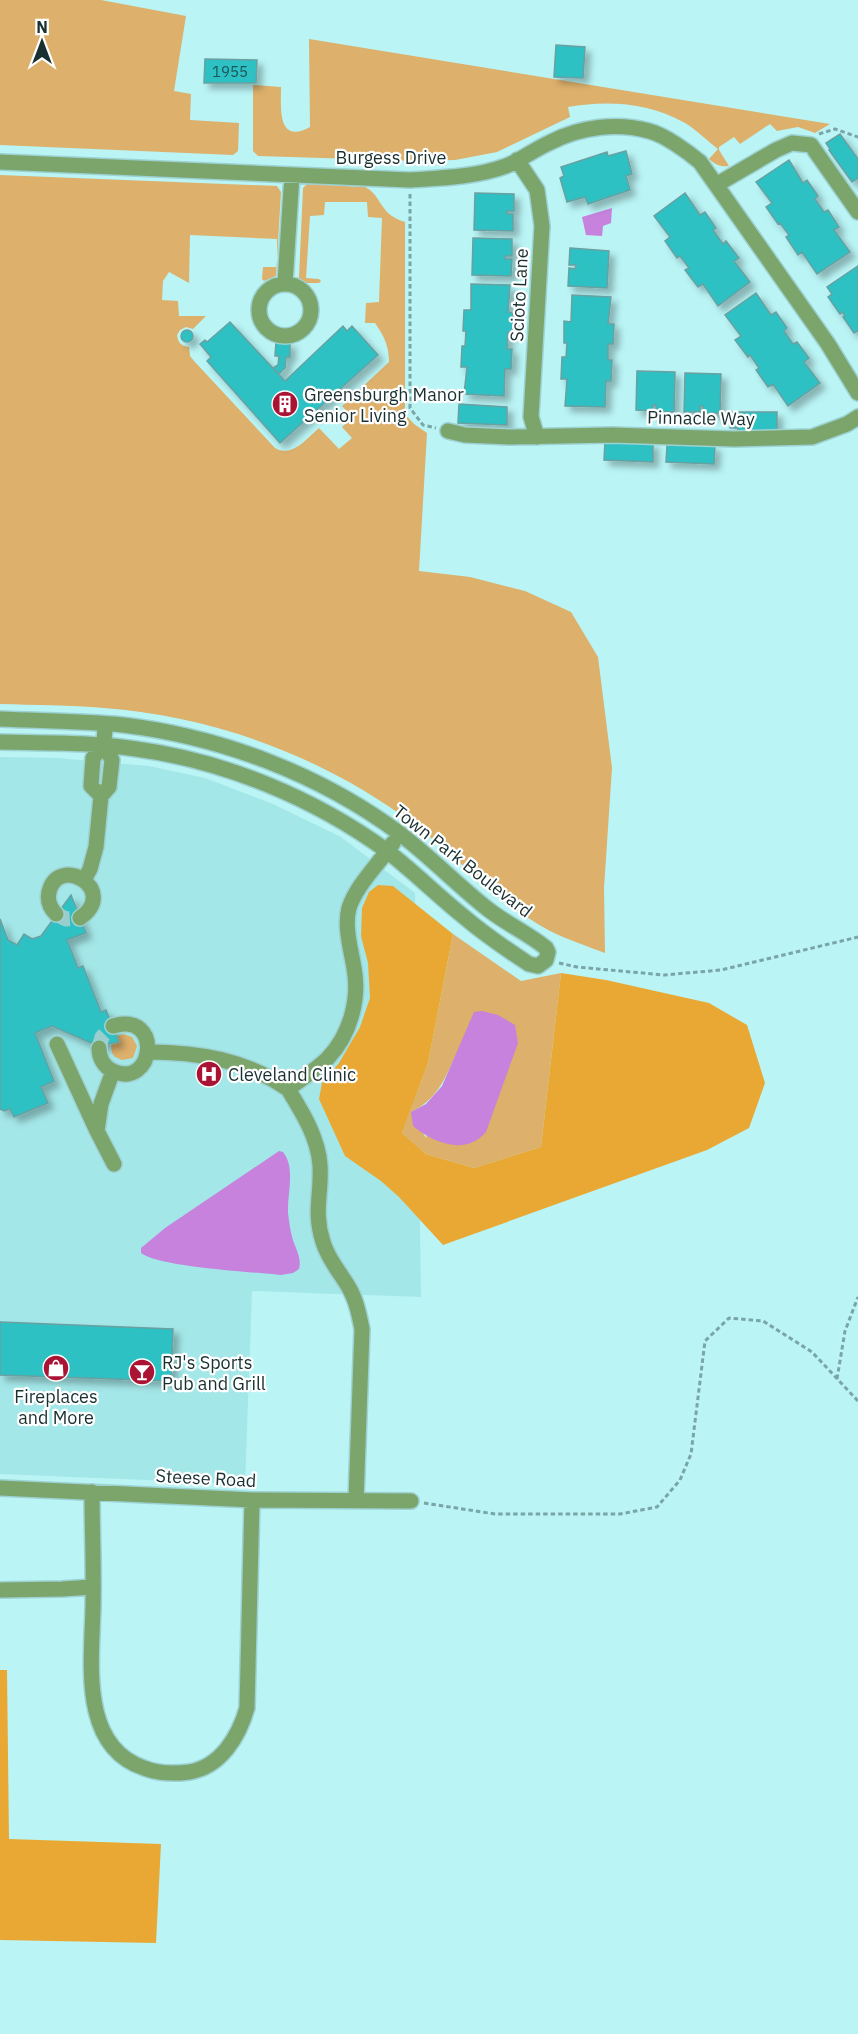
<svg xmlns="http://www.w3.org/2000/svg" width="858" height="2034" font-family="'IBM Plex Sans',sans-serif">
  <style>
    .built { fill: #a4e7e8 }
    .green { fill: #ddb06b; fill-rule: evenodd }
    .forest { fill: #e9a833 }
    .water { fill: #c682dc }
    .building { fill: #2dc1c4; stroke: #69a0a1; stroke-width: 1.5; filter: url(#shadow) }
    .lines { fill: none; stroke-linecap: round; stroke-linejoin: round }
    .minor-tunnel { stroke: #9acdce; stroke-width: 15; stroke-dasharray: 15 8; stroke-linecap: butt }
    .minor-casing { stroke: #9dd1d2; stroke-width: 18 }
    .path { stroke: #79a5a6; stroke-width: 3; stroke-dasharray: 4.5 3; stroke-linecap: butt }
    .minor { stroke: #7ca56c; stroke-width: 15 }
    .labels { text-anchor: middle; dominant-baseline: central; stroke-width: 4.5; stroke-linejoin: round; paint-order: stroke }
    .number-label { font-size: 15px; fill: #1e5455 }
    .street-label { font-size: 18px; fill: #193030; stroke: #fff }
    .poi-label { font-size: 18px; fill: #193030; stroke: #fff; text-anchor: start }
  </style>
  <defs>
    <filter id="shadow"><feDropShadow dx="5.5" dy="5.5" stdDeviation="3" flood-color="#0004"/></filter>
  </defs>
  <rect width="100%" height="100%" fill="#baf4f5"/>
  <path class="built" d="M0,757L57,758L149,766L205,778L273,804L341,837L415,893L421,1297L252,1291L245,1484L0,1474Z"/>
  <path class="green" d="M0,0H101L186,16L174,91L191,94L190,120L239,123L238,151L233,155L0,145Z
    M309,39L830,124L815,133L798,127L777,131L770,124L740,144L734,137L719,147V150L729,166C720,167 716,165 709,159L718,149C707,141 697,130 685,123C649,103 609,100 568,107L570,117L497,152L455,160L419,161L258,156L253,151V85L281,87C281,108 277,145 310,127Z
    M0,175L277,186L281,192L276,276L264,281L262,279L263,267H277V239L190,235L189,283L169,272L163,281L162,300L178,301L179,316H206L193,329L186,327L180,330L177,335C178,343 181,346 189,347L190,356L194,361L275,448C292,458 306,439 319,428L339,449L352,438L342,427L352,417L342,406L389,362C389,346 384,336 375,323H365L366,303L379,302L382,218L368,217L367,202H325L324,215L310,216L306,278L319,279L321,281L319,283H306L299,278L303,188L307,184L365,187C383,196 378,214 405,222V414L414,424L427,433L419,571L470,577L525,591L571,612L598,657L612,768L604,888L605,953C587,946 568,940 550,931C499,904 461,860 415,825C326,758 215,716 104,708C70,705 35,705 0,704Z
    M453,934L521,981L561,973L541,1147L474,1168L426,1154L402,1133L428,1063ZM455,1057L426,1138L411,1112C437,1099 443,1082 455,1057Z
    M124,1034L132,1037L137,1046L133,1058L122,1060L115,1057L112,1053L111,1045L119,1042L117,1036Z"/>
  <path class="forest" d="M378,885L393,886L453,934L428,1063L402,1133L426,1154L474,1168L541,1147L561,973L606,980L709,1003L747,1025L765,1083L749,1128L707,1150L443,1245L399,1197L381,1181L345,1156L319,1099L322,1083L339,1063L360,1027L370,998L368,963L361,936L362,908L369,892Z
    M0,1670H7L9,1839L161,1844L156,1943L0,1940Z"/>
  <path class="water" d="M612,208L611,223L603,226L602,236L586,235L582,217Z
    M482,1011L498,1015L515,1025L518,1043L486,1132C466,1156 433,1143 413,1126L411,1112L426,1104L442,1086L474,1012Z
    M279,1151L283,1152C296,1168 287,1194 288,1213C289,1221 290,1229 292,1237C295,1248 302,1257 299,1269L293,1273L281,1275C254,1272 158,1267 141,1253V1248L165,1228Z"/>
  <path class="building" d="M556,45L585,47L583,78L554,77Z
    M205,59L257,60L256,83H204Z
    M840,134L858,159V178L852,182L829,150L830,149L826,143Z
    M626,151L632,174L626,176L630,190L588,204L585,197L567,202L560,178L564,176L561,167L607,152L608,156Z
    M789,160L803,183L807,180L818,196L815,199L824,212L828,210L839,227L834,230L850,252L817,274L802,252L798,255L786,237L789,235L780,223L778,224L766,207L772,203L756,182Z
    M475,193L514,194V211H507V214H513V231L474,230Z
    M685,193L700,215L705,212L716,228L713,230L723,244L726,241L739,258L734,261L750,282L718,306L703,284L698,287L685,270L689,268L680,256L677,258L665,241L670,237L654,216Z
    M473,238L512,239V256H505V259H512L511,276L472,275Z
    M570,248L609,251L607,288L568,286L569,268L575,269L576,265H569Z
    M858,266V331L854,333L843,317L845,316L842,312L840,314L828,297L832,294L827,287Z
    M471,284L510,285L508,312L513,313L512,332H508L507,349H512L511,369H505L504,396L464,394L467,367H461L462,346H465L466,331H463L464,310H471Z
    M756,293L771,315L776,312L787,328L784,331L793,344L797,342L809,358L804,362L820,383L788,406L773,384L768,387L756,370L759,368L750,355L748,357L735,340L741,336L725,315Z
    M572,295L611,297L608,324H614L613,344H608V360H612L611,381H606L605,407L565,406L567,379H561L562,357H566L567,343H564V321L571,322Z
    M230,322L285,381L343,326L347,331L352,326L378,355L280,443L207,361L211,357L200,344L205,340L207,342Z
    M181 336a6 6 0 1 1 12 0a6 6 0 1 1-12 0Z
    M276,342H290V357H286L285,368L279,374L273,368L278,365L279,356H275Z
    M637,371L675,372L674,412H656V405H653V411L636,410Z
    M685,373L721,374L720,413H703V406H700V412H684Z
    M459,404L507,407V425L458,423Z
    M730,412H777V430L738,431V428H730Z
    M605,442L653,443V462L604,460Z
    M675,443L715,446L714,464L666,462L667,445H675Z
    M71,895L86,933L67,940L78,968L83,966L101,1012L106,1010L119,1042L98,1046L52,1026L35,1033L54,1081L41,1087L48,1103L14,1117L10,1109L4,1111L0,1109V919L8,940L17,945L24,934L32,939L41,936Z
    M0,1322L173,1329L171,1381L0,1375Z"/>
  <g class="lines">
    <path class="minor-tunnel" d="M56,914L66,919L80,918
      M99,1048L102,1037L113,1026"/>
    <defs>
      <path id="minor" d="M517,160L537,190L542,226L531,417L537,437
        M0,162L410,180C442,178 476,177 506,166C521,160 535,149 551,142C580,127 617,122 649,131C665,135 688,152 700,162L828,344L858,393
        M716,185L776,150L792,143L811,145L858,212
        M285,283L292,175
        M259 310a26 26 0 1 1 52 0a26 26 0 1 1-52 0Z
        M448,431L465,435L509,437L612,435L734,439L812,437L847,424L858,417
        M0,719C41,721 82,721 123,725C222,737 319,774 399,833C431,857 458,886 489,910C507,924 529,934 546,948L548,952L546,960L538,966L529,964C506,949 484,934 463,916C437,895 413,871 387,851C314,798 225,761 136,749C91,742 45,743 0,742
        M101,796L91,786L93,758L104,745
        M84,880L90,869L96,847L101,796L109,787L112,760L104,745L105,724
        M56,914C50,908 47,901 49,892C58,853 120,890 80,918
        M57,1044L97,1131
        M99,1048C99,1058 104,1067 113,1071C154,1090 164,1011 113,1026
        M148,1052C198,1052 246,1060 288,1089
        M113,1071L101,1104L97,1131L114,1164
        M0,1488L252,1500L411,1501
        M92,1492C92,1530 94,1569 93,1607C92,1661 79,1746 144,1768C159,1774 174,1774 189,1772C221,1767 239,1736 247,1708L252,1500
        M356,1501L362,1329C359,1314 356,1299 348,1286C339,1271 328,1259 323,1242C313,1211 322,1194 320,1165C318,1137 302,1112 288,1089C301,1079 316,1070 328,1058C350,1035 360,999 354,968C351,949 344,927 349,908C357,884 379,864 393,843
        M0,1590L62,1589L92,1587"/>
    </defs>
    <use href="#minor" class="minor-casing"/>
    <path class="path" d="M819,134L835,129L858,137
      M410,194V408L423,425L436,428
      M559,963L577,967L664,975L721,970L858,937
      M837,1379L845,1331L858,1297
      M424,1503L495,1514H620L657,1507L680,1480L691,1454L705,1341L729,1318L763,1321L812,1352L858,1401"/>
    <use href="#minor" class="minor"/>
  </g>
  <defs>
    <symbol id="building-disc" viewBox="-11 -11 22 22"><circle r="9.5" fill="#aa1334" stroke="#fff"/><path d="M-4-6H4V6H1V3H-1V6H-4ZM-2.5-4.3h1.7v1.8h-1.7ZM.8-4.3h1.7v1.8H.8ZM-2.5-1h1.7V.8h-1.7ZM.8-1h1.7V.8H.8Z" fill="#fff"/></symbol>
    <symbol id="hospital-disc" viewBox="-11 -11 22 22"><circle r="9.5" fill="#aa1334" stroke="#fff"/><path d="M-5-5h3v3.5h4V-5h3V5h-3V1.5h-4V5h-3Z" fill="#fff"/></symbol>
    <symbol id="shop-disc" viewBox="-11 -11 22 22"><circle r="9.5" fill="#aa1334" stroke="#fff"/><path d="M-5-2.5h2.3a2.7 3.5 0 0 1 5.4 0H5L5.5 6h-11ZM-1.5-2.5h3a1.5 2.3 0 0 0-3 0Z" fill="#fff"/></symbol>
    <symbol id="bar-disc" viewBox="-11 -11 22 22"><circle r="9.5" fill="#aa1334" stroke="#fff"/><path d="M-6-5H6L.8 .8V4.5H3.5V6h-7V4.5H-.8V.8Z" fill="#fff"/></symbol>
  </defs>
  <g fill-rule="evenodd">
    <use href="#building-disc" x="270" y="389" width="30" height="30"/>
    <use href="#hospital-disc" x="194" y="1059" width="30" height="30"/>
    <use href="#shop-disc" x="41" y="1353" width="30" height="30"/>
    <use href="#bar-disc" x="127" y="1357" width="30" height="30"/>
  </g>
  <g class="labels">
    <g class="number-label">
      <text x="230" y="71">1955</text>
    </g>
    <g class="street-label">
      <text x="391" y="157">Burgess Drive</text>
      <text transform="translate(519 295) rotate(-87)">Scioto Lane</text>
      <text transform="translate(701 418) rotate(1)">Pinnacle Way</text>
      <text transform="translate(463 861) rotate(38)">Town Park Boulevard</text>
      <text transform="translate(206 1478) rotate(3)">Steese Road</text>
    </g>
    <g class="poi-label">
      <text x="304" y="394">Greensburgh Manor<tspan x="304" dy="21">Senior Living</tspan></text>
      <text x="228" y="1074">Cleveland Clinic</text>
      <text x="162" y="1362">RJ's Sports<tspan x="162" dy="21">Pub and Grill</tspan></text>
      <text x="56" y="1396" text-anchor="middle">Fireplaces<tspan x="56" dy="21">and More</tspan></text>
    </g>
  </g>
  <g transform="translate(42 42)" stroke="#ffffff" stroke-width="4.5" paint-order="stroke">
  <path d="M0-4.5L10 22L0 15L-10 22Z" fill="#193030"/>
  <text y="-9" font-size="16" font-weight="bold" text-anchor="middle" fill="#193030">N</text>
  </g>
</svg>
